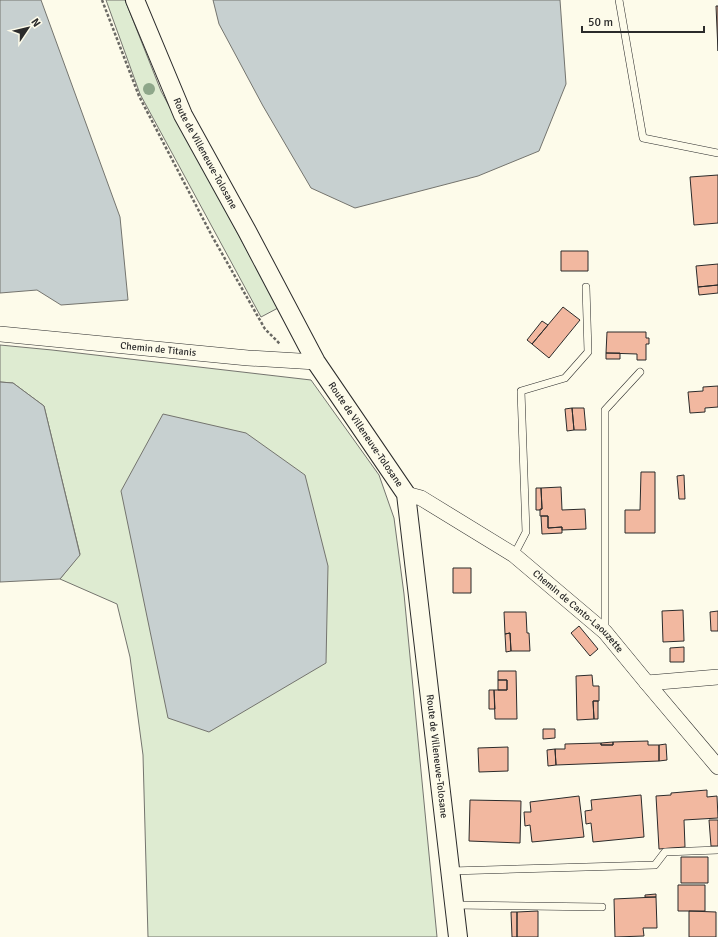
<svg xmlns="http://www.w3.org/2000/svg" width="718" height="937" font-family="Signika,sans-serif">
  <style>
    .green { fill: #deebd1; stroke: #74746e }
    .water { fill: #c7d0d0; stroke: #74746e }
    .building { fill: #f2b8a0; stroke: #2b2b2b }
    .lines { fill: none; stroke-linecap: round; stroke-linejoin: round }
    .service-casing { stroke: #2b2b2b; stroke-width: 8 }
    .minor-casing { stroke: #2b2b2b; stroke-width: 16 }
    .tertiary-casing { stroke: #2b2b2b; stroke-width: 20 }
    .path { stroke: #6a6964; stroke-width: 2.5; stroke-dasharray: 3 2; stroke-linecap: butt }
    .service { stroke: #fdfbea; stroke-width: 7 }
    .minor { stroke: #fdfbea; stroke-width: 15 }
    .tertiary { stroke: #fdfbea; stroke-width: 18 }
    .tree { fill: #8ea78a }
    .labels { text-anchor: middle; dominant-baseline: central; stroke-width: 3; stroke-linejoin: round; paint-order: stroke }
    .street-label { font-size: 10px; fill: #2b2b2b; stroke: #fdfbea }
  </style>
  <rect width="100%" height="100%" fill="#fdfbea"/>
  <path class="green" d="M106,0H125L161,91L278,308L261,317L140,94Z
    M0,345L52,350L311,380L379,475L394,518L404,594L437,937H148L143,755L130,657L117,604L60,579L80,554L44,406L13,383L0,382Z"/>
  <path class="water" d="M0,0H41L120,217L128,300L61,305L37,290L0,293Z
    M213,0H560L566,84L539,151L478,176L355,208L311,188L263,106L219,24Z
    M0,382L13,383L44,406L80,555L60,579L0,582Z
    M163,414L246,433L305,475L328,566L326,663L209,732L168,718L121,491Z"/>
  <path class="building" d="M716,6H718V51Z
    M718,175V223L694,225L690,177Z
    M561,251H588V271H561Z
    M718,264V285L698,287L696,266Z
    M718,285V293L699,295L698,287Z
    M563,307L580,320L549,358L532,344Z
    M542,321L548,325L532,344L527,340Z
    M607,332H646V338H649V344H646V360H637V354L606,353Z
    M606,353H620V359H606Z
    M718,386V407L705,408V412L690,413L688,392L703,391V387Z
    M572,408H584L586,430H574Z
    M572,408L574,430L567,431L565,409Z
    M641,472H655V533H625V510H640Z
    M684,475L685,499H679L677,476Z
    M561,487L562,510L585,509L586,529L562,530V527L548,528V516H540V509H542L541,488Z
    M536,488H541L542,509L540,510H536Z
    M541,516H548V528L562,527V533L542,534Z
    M453,568H471V593H453Z
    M683,610L684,641L663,642L662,611Z
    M718,611V631H711L710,612Z
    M504,612H526L527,633H529L530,651H511L510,633L505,634Z
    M579,626L598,649L590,656L571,633Z
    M510,633L511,651L506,652L505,634Z
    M684,647V662H670V648Z
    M498,671H516L517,719H495L494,690H507V680H498Z
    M592,675L593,686H599V701H593L594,719L577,720L576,676Z
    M498,680H507V690H498Z
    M489,690H494L495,709H489Z
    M593,701H598V719H594Z
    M543,729H555V738L543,739Z
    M648,741V745H659V761L556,765L555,749H565V744L601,743V745H613V742Z
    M613,742V745H601V743Z
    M666,744L667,760L659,761V745Z
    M508,747V771L479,772L478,748Z
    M555,749L556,765L548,766L547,750Z
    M707,790V797L717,796L718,818L684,820L685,847L659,849L656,796L671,795V793Z
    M641,795L644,837L593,842L591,823L586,824L585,811L592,810L591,800Z
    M579,796L584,837L532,842L530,825L525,826L524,812H531L530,802Z
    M470,800L521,801L520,843L469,841Z
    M709,820H718V846H711Z
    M681,857H708V883H681Z
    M678,885H705V911H678Z
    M656,894V897H645V895Z
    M656,897L657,928H643L644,936L615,937L614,899Z
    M538,911V937H517V912Z
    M689,911L716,912V937H689Z
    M511,912H517V937H512Z"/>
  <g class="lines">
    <defs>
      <path id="service" d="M619,0L643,138L718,153
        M514,555L526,532L521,391L565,378L588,352L586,287
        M605,632V410L640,372
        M451,871L655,865L665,852L718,850
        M455,905L602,907"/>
      <g id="minor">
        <path id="s1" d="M0,334L248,358L316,362"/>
        <path id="s2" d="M406,494L421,498L514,555L605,632L647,683L718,767"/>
        <path d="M647,683L718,677"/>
      </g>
      <g id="tertiary">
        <path id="s3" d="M135,0L183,115L247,231L316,362L406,494L458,937"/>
      </g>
    </defs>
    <use href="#service" class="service-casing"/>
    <use href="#minor" class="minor-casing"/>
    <use href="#tertiary" class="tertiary-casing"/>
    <path class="path" d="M102,0L139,96L212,236L265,329L280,344"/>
    <use href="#service" class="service"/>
    <use href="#minor" class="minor"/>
    <use href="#tertiary" class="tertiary"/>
  </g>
  <circle class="tree" cx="149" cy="89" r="6"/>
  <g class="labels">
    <g class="street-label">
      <text stroke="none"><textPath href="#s3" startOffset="169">Route de Villeneuve-Tolosane</textPath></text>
      <text stroke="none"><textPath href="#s1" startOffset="159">Chemin de Titanis</textPath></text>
      <text stroke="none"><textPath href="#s3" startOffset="493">Route de Villeneuve-Tolosane</textPath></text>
      <text stroke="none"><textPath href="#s2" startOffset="210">Chemin de Canto-Laouzette</textPath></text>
      <text stroke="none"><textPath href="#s3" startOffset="829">Route de Villeneuve-Tolosane</textPath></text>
    </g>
  </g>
  <g transform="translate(28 28) rotate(55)" stroke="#fdfbea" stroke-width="3" paint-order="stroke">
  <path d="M0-3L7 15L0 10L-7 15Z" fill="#2b2b2b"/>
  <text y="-6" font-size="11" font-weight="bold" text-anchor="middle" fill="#2b2b2b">N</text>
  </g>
  <path d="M582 26v6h122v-6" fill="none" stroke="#2b2b2b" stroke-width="2"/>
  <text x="588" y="26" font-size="12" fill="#2b2b2b" stroke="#fdfbea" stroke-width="3" paint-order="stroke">50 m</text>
</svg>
